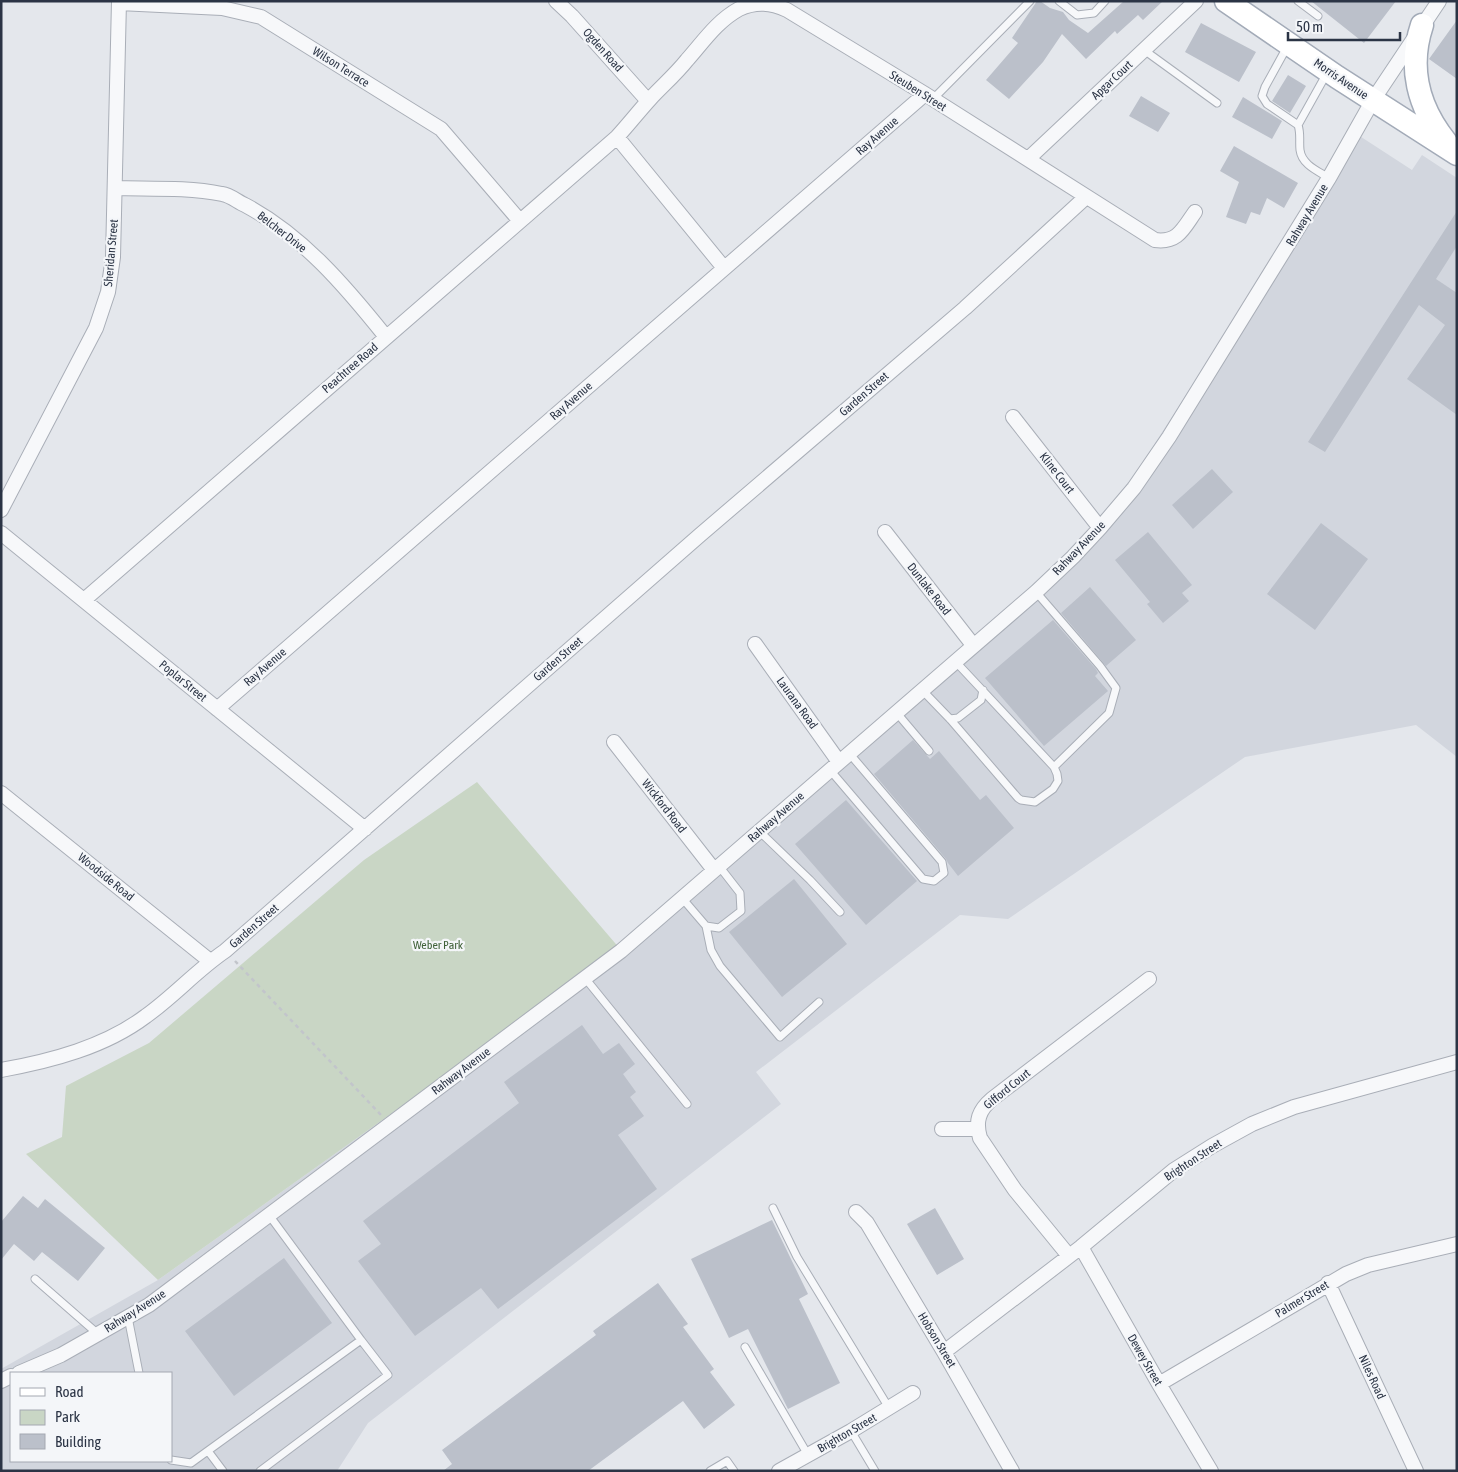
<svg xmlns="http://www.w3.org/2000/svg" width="1458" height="1472" font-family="'Asap Condensed',sans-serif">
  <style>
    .built { fill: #d2d6de; fill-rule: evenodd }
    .green { fill: #c9d6c5 }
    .building { fill: #bbc0ca }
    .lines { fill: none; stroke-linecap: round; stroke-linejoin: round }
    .service-casing { stroke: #a9aeb7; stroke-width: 9 }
    .minor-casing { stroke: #a9aeb7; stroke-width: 16 }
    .primary-casing { stroke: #a3abb8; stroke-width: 25 }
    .path { stroke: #c2c5cb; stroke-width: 2.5; stroke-dasharray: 4 4; stroke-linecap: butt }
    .service { stroke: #f7f8fa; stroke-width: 7 }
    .minor { stroke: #f7f8fa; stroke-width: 14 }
    .primary { stroke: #fff; stroke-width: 22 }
    .labels { text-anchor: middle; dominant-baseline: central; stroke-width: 4.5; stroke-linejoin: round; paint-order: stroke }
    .street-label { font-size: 12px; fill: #2b3445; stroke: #f4f6f9 }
    .park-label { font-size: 12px; fill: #3f6138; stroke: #f4f6f9 }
  </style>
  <rect width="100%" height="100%" fill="#e4e7ec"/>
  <path class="built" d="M1355,133L1412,170L1422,155L1457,178V757L1416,725L1245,757L1008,919L960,915L756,1072L781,1104L368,1423L337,1471H1V1369L158,1280L621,950L1090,544ZM11,1373H171V1461H11Z"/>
  <path class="green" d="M477,782L621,950L158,1280L26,1154L62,1137L66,1086L149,1043L364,860Z"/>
  <path class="building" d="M1037,1H1040L1050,8L1063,12L1069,20L1088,33L1124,1H1163L1143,20L1138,15L1117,34L1115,31L1086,59L1062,34L1043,62L1009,99L986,80L1018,43L1012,38Z
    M1311,1H1396L1364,43Z
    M1457,20V79L1429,59Z
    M1201,23L1256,52L1239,82L1185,52Z
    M1288,75L1306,86L1290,113L1272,101Z
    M1141,96L1170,113L1158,132L1129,116Z
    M1243,97L1282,121L1272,139L1232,117Z
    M1234,146L1298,183L1284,208L1267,198L1260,215L1251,212L1246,224L1226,217L1239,182L1220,171Z
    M1457,211V246L1436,279L1457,293V415L1407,379L1445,325L1419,305L1325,452L1308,442Z
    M1212,469L1233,492L1193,529L1172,505Z
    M1321,523L1368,559L1315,630L1267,594Z
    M1148,532L1192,585L1182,593L1189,601L1163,623L1147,604L1150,602L1115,560Z
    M1090,587L1136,640L1106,666L1061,613Z
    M1053,620L1096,669L1098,673L1095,676L1108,691L1044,746L985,678Z
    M913,740L930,759L939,751L980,800L986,795L1014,828L958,876L948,863L946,859L874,774Z
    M846,800L917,881L866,925L795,844Z
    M794,879L847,944L782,997L729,932Z
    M582,1025L603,1054L619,1043L635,1064L623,1074L636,1092L630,1097L644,1116L618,1135L657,1189L498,1309L481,1288L415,1336L358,1261L381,1244L363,1221L519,1103L504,1082Z
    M23,1196L38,1208L45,1199L105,1248L78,1281L42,1252L34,1261L14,1244L1,1260V1222Z
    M935,1208L964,1259L937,1275L907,1224Z
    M772,1220L808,1294L799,1299L840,1383L788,1409L748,1329L729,1338L691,1259Z
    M284,1258L332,1323L234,1396L185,1331Z
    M658,1283L688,1324L683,1327L714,1369L710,1372L735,1405L704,1429L683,1401L588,1471H443L452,1464L442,1450L596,1335L593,1331Z"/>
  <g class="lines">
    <defs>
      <path id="service" d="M1059,1L1077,15L1094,13L1105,1
        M1298,1L1318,16
        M1287,47L1265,87L1262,96L1267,104L1298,125C1301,134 1299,141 1300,150C1302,165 1318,171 1329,178
        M1144,50L1217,103
        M933,99L1030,1
        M1298,125L1327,73
        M1036,592L1100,666L1116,688L1109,713L1054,767
        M922,690L950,719L1018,798L1021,800L1035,802L1053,789L1058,781L1057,774L1054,767L955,661
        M896,712L929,751
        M950,719L958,718L981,700L983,690
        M830,770L923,879L934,881L944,873L942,862L849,753
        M759,831L810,880L840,912
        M682,898L706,926L719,928L741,911L740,893L719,866
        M706,926L711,950L720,966L780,1037L819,1002
        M585,978L687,1104
        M773,1208L797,1257L889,1408
        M35,1279L98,1334
        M128,1317L139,1373
        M745,1347L808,1455
        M851,1431L875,1471
        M208,1451L223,1471
        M171,1460L191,1463L361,1340L269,1215
        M260,1471L388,1375L361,1340
        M710,1471L727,1461L734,1471"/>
      <path id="minor" d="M556,1L572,16L648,101
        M119,3L222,8L261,17L441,129L520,221
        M617,137L724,268
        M1028,159L1196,1
        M115,188C150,189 187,187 222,194C230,195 238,202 245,205C303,236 346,287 386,337
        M1013,417L1100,528
        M1,510L96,328L108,292L113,257L119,1
        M885,532L973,645
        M1,533L365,829
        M84,600L617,137C628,125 639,111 650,99C662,86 676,74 687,60C703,42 717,21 739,9C757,1 771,3 787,10L925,94L1155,240C1178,243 1183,229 1195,212
        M755,644L839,762
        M217,709L925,94
        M614,742L714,870
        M1,793L210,961
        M1,1070C51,1061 105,1047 146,1016C174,996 197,970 225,951L700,535L965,308L1086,197
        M942,1129H977
        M856,1212L867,1223L944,1352L1012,1471
        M1081,1247L1159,1384L1211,1471
        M1069,1256L1015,1190L980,1138C975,1121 979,1110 992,1099L1149,979
        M1328,1283L1416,1471
        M944,1352L1081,1247L1174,1170L1212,1146L1252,1124L1294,1107L1457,1062
        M19,1373L61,1355L149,1305L621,951L1036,592L1073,557L1100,528L1134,488L1169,437L1329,178L1373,100L1439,1
        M1,1381L11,1376
        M1159,1384L1346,1274L1368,1265L1457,1244
        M779,1471L851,1431L913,1393"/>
      <path id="primary" d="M1226,1L1337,77L1457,154
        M1422,25C1408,67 1418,107 1446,142"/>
    </defs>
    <use href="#service" class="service-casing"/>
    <use href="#minor" class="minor-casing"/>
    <use href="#primary" class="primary-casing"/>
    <path class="path" d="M235,961L381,1115"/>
    <use href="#service" class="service"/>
    <use href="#minor" class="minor"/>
    <use href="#primary" class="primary"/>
  </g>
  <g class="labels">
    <g class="street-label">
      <text transform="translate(603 50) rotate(48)">Ogden Road</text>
      <text transform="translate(341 67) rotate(32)">Wilson Terrace</text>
      <text transform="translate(1341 79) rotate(34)">Morris Avenue</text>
      <text transform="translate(1112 80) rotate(-43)">Apgar Court</text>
      <text transform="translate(918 91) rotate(32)">Steuben Street</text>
      <text transform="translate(877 136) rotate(-41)">Ray Avenue</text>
      <text transform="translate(1307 215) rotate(-59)">Rahway Avenue</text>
      <text transform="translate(282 232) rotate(38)">Belcher Drive</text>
      <text transform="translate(111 253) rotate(-85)">Sheridan Street</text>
      <text transform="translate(350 368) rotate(-41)">Peachtree Road</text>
      <text transform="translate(864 394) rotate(-41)">Garden Street</text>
      <text transform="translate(571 401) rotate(-41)">Ray Avenue</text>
      <text transform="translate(1057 473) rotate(52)">Kline Court</text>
      <text transform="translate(1079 548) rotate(-46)">Rahway Avenue</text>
      <text transform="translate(929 589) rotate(52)">Dunlake Road</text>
      <text transform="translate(558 659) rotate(-41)">Garden Street</text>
      <text transform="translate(265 667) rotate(-41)">Ray Avenue</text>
      <text transform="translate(183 681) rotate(39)">Poplar Street</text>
      <text transform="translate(797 703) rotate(54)">Laurana Road</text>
      <text transform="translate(664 806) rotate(52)">Wickford Road</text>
      <text transform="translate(776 817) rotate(-41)">Rahway Avenue</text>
      <text transform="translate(106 877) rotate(39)">Woodside Road</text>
      <text transform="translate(254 926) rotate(-41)">Garden Street</text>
      <text transform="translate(461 1071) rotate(-37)">Rahway Avenue</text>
      <text transform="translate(1007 1089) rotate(-39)">Gifford Court</text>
      <text transform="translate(1193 1160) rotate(-33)">Brighton Street</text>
      <text transform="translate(1302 1299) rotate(-31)">Palmer Street</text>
      <text transform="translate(135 1311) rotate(-32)">Rahway Avenue</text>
      <text transform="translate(937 1340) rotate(59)">Hobson Street</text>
      <text transform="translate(1145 1360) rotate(60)">Dewey Street</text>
      <text transform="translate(1372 1377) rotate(65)">Niles Road</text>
      <text transform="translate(847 1433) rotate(-30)">Brighton Street</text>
    </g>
    <g class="park-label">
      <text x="438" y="945">Weber Park</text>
    </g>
  </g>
  <rect width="1458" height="1472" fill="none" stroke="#2b3445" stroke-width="5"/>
  <rect x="10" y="1372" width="162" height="90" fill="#f4f6f9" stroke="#a4a8b1"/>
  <rect x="20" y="1388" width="25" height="8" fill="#ffffff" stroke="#a4a8b1"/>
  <text x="55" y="1397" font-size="15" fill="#2b3445">Road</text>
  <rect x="20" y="1410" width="25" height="15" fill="#c9d6c5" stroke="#a4a8b1"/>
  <text x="55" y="1422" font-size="15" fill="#2b3445">Park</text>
  <rect x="20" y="1434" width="25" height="15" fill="#bbc0ca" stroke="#a4a8b1"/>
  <text x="55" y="1447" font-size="15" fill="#2b3445">Building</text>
  <path d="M1288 32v8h112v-8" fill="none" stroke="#2b3445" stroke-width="2.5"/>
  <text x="1296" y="32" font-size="15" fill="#2b3445" stroke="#f4f6f9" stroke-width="4" paint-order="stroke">50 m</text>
</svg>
